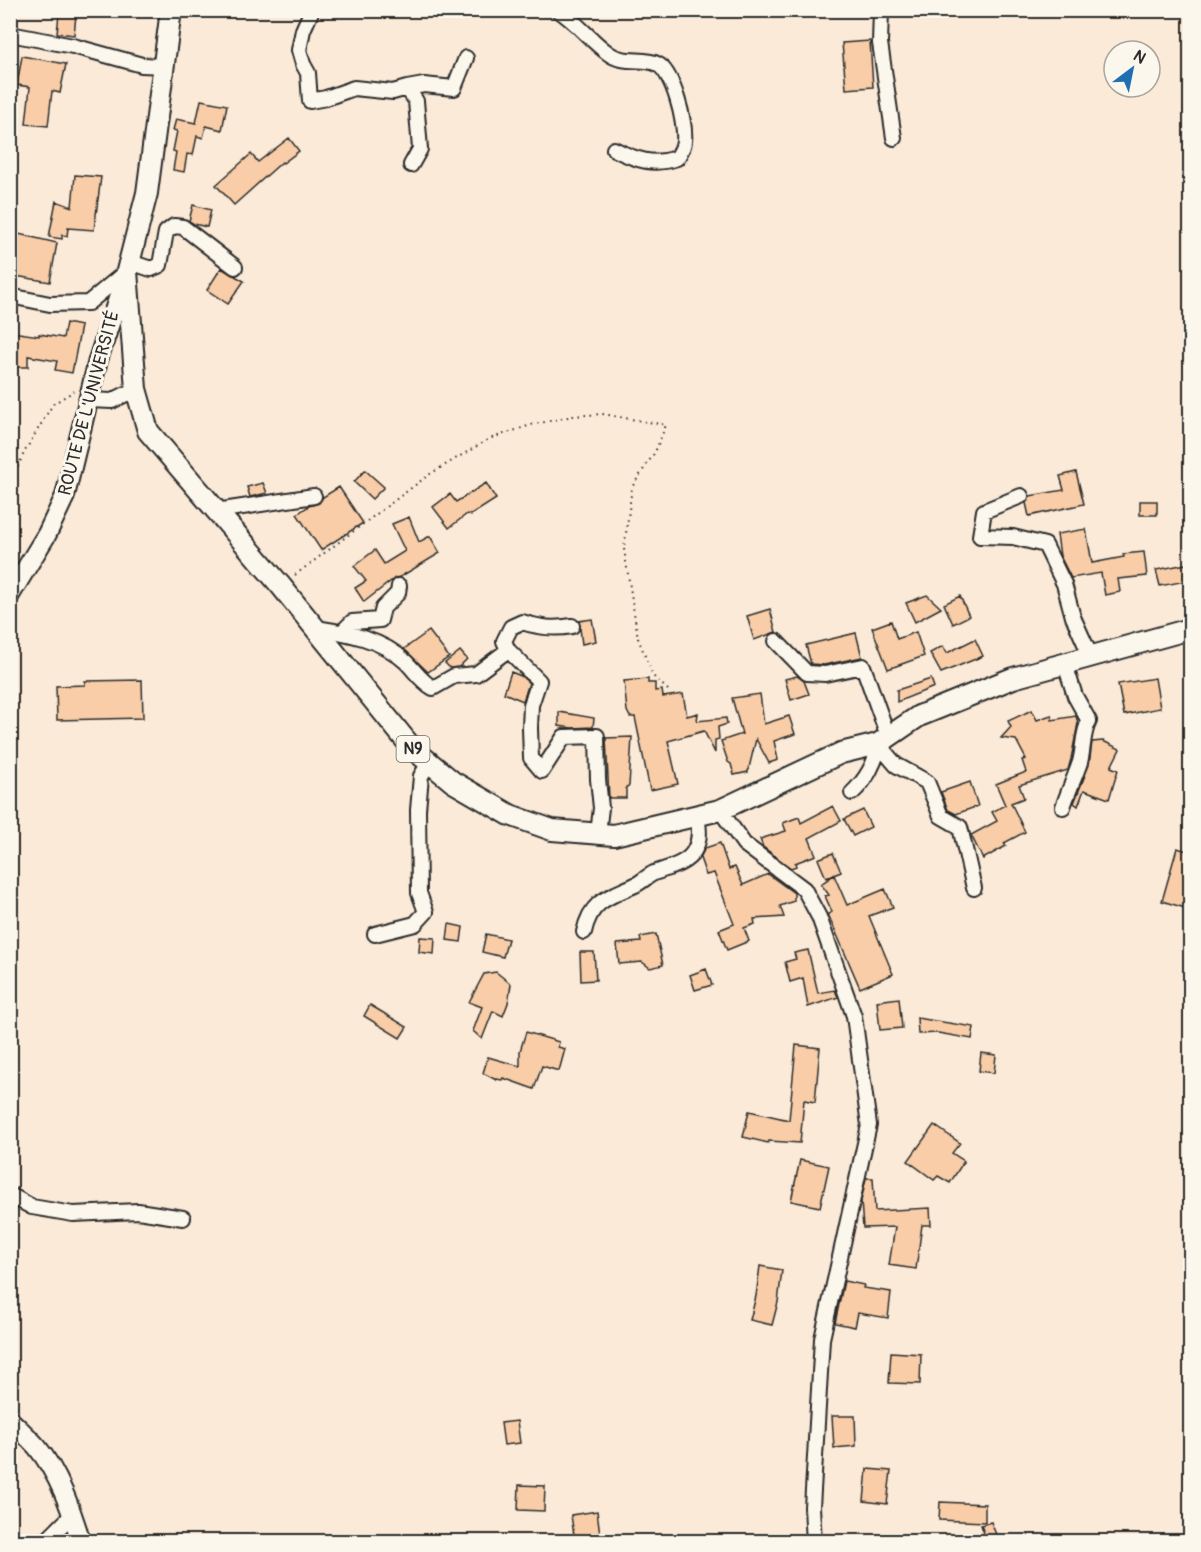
<svg xmlns="http://www.w3.org/2000/svg" width="1201" height="1552" font-family="Pangolin,sans-serif">
  <style>
    .building { fill: #f8cda7; stroke: #2b2b2b; stroke-width: 1.5 }
    .lines { fill: none; stroke-linecap: round; stroke-linejoin: round }
    .minor-casing { stroke: #2b2b2b; stroke-width: 18 }
    .major-casing { stroke: #2b2b2b; stroke-width: 22 }
    .highway-casing { stroke: #2b2b2b; stroke-width: 24 }
    .path { stroke: #2b2b2b; stroke-width: 2; stroke-dasharray: 1.5 4.5; stroke-linecap: butt }
    .minor { stroke: #fbf7ec; stroke-width: 14 }
    .major { stroke: #fbf7ec; stroke-width: 18 }
    .highway { stroke: #fbf7ec; stroke-width: 20 }
    .labels { text-anchor: middle; dominant-baseline: central; stroke-width: 6; stroke-linejoin: round; paint-order: stroke }
    .shield { fill: #fbf7ec; stroke: #696865; stroke-width: 1.5 }
    .shield-label { font-size: 16px; font-weight: bold; fill: #2b2b2b }
    .street-label { font-size: 18px; fill: #2b2b2b; stroke: #fbf7ec }
  </style>
  <rect width="100%" height="100%" fill="#faead7"/>
  <filter id="ink" filterUnits="userSpaceOnUse"><feTurbulence type="fractalNoise" baseFrequency=".0167" numOctaves="2"/><feDisplacementMap in="SourceGraphic" scale="12" xChannelSelector="R" yChannelSelector="G"/><feConvolveMatrix kernelMatrix="1 2 1 2 8 2 1 2 1" color-interpolation-filters="sRGB"/></filter>
  <g filter="url(#ink)">
    <path class="building" d="M59,14L76,15L74,35L57,33Z
      M870,41L873,87L846,89L842,43Z
      M22,56L66,64L60,93L52,91L48,126L26,124L30,87L17,85Z
      M201,100L227,105L222,130L206,126L203,138L197,136L193,155L187,154L184,172L173,170L176,152L173,151L177,131L173,130L176,119L196,123Z
      M289,138L299,151L283,163L282,162L234,205L216,185L251,154L258,162Z
      M75,175L101,177L94,230L68,228L67,236L62,235V239L49,237L56,201L72,207Z
      M193,205L211,210L207,227L194,224L189,221Z
      M10,232L57,243L50,282L10,275Z
      M221,268L244,281L228,304L207,290Z
      M66,323L81,326L72,373L55,370L57,361L28,356V367H15L16,355L10,354V334L12,332L39,336V334L63,338Z
      M365,470L384,487L372,499L354,482Z
      M1076,472L1084,504L1029,516L1026,503L1030,496L1064,490L1060,476Z
      M263,483L267,493L250,497L247,487Z
      M486,483L496,499L471,515L467,514L449,528L433,507L450,494L456,502Z
      M339,487L363,523L321,550L297,514L309,506L319,503L323,497Z
      M1140,501H1157V515H1140Z
      M409,517L419,542L430,536L440,553L400,577L395,578L364,602L355,588L366,581L354,566L375,550L384,564L405,551L392,524Z
      M1086,529L1092,563L1124,557L1123,554L1144,552L1147,576L1118,579L1120,592L1105,595L1101,573L1071,578L1060,556L1057,534Z
      M1191,563V580L1160,586L1156,570Z
      M927,595L941,608L915,622L906,603Z
      M960,596L969,616L953,624L944,604Z
      M770,609L776,632L754,640L747,616Z
      M592,619L596,641L582,644L579,621Z
      M891,621L897,639L916,632L924,656L888,669L872,628Z
      M429,631L449,657L428,672L404,649Z
      M856,633L862,657L824,665L811,664L806,645Z
      M975,639L983,656L941,673L930,653L943,646L947,653Z
      M460,651L467,659L459,667L450,668L445,663Z
      M511,672L521,676L529,683L523,701L504,693Z
      M797,676L804,681L809,694L791,700L785,679Z
      M1155,678L1160,708L1124,715L1118,684Z
      M648,679V683H655V691L662,690L663,697L683,694L687,716L698,713L697,721L726,718L727,724L718,727L719,739L715,740V753L704,731L668,741L678,784L650,790L635,717H630L627,711L624,681Z
      M931,679L934,687L897,702V690Z
      M142,680L143,718L57,720L56,686L85,685V681Z
      M760,694L764,724L789,716L795,734L774,741L778,760L769,763L756,739L748,772L734,775L731,764L728,762L721,741L742,734L732,698Z
      M1032,710L1037,720L1051,715L1052,720L1076,716L1078,723L1071,759L1068,770L1019,785L1024,798L1011,803L1025,832L1004,843L1006,846L983,859L971,835L997,821L992,812L1005,805L996,784L1026,772L1022,760L1026,759L1016,740L1001,738L1011,727L1008,721Z
      M559,712L594,718L593,727L572,728L559,726Z
      M632,737L629,786L626,787V798H609L606,738Z
      M1103,741L1120,749L1111,767L1118,770L1109,799L1084,790L1078,806L1074,803L1089,765L1092,742Z
      M970,782L978,806L956,814L948,810L941,792Z
      M833,806L841,821L809,838L816,855L795,863L796,866L791,868L763,847L760,839L786,831L783,823L799,817L801,823Z
      M863,810L871,827L853,836L844,819Z
      M720,843L729,869L735,867L743,885L768,874L794,893V901L780,906L784,917L754,919L755,924L744,928L749,941L727,950L719,930L734,924L714,873L706,875L700,858L705,848Z
      M1177,848L1191,852V886L1185,908L1162,901Z
      M833,853L841,872L826,878L818,859Z
      M834,875L847,905L885,889L893,907L869,916L893,974L860,988L828,914L832,912L825,896L829,895L821,884Z
      M449,924L463,927L461,942L447,940Z
      M486,934L508,939L503,957L482,952Z
      M656,934L663,965L650,968L642,962L619,964L617,944L641,942L640,937Z
      M420,937L435,938L434,954L419,952Z
      M808,950L818,993L835,990L838,997L808,1007L803,978L790,982L785,962L796,959L794,953Z
      M580,952H594L596,980L581,981Z
      M706,969L712,985L695,990L690,975Z
      M496,972L511,984L508,1003L503,1016L493,1011L482,1039L473,1031L482,1007L469,1002L484,974Z
      M899,998L902,1028L880,1030L877,1001Z
      M370,1005L407,1027L400,1038L364,1016Z
      M917,1018L974,1027L972,1039L938,1033L918,1034Z
      M526,1032L559,1042L558,1047L565,1049L559,1071L542,1066L534,1089L503,1078L502,1080L496,1079V1080L483,1073L488,1057L520,1066V1051Z
      M796,1045L820,1048L815,1102L804,1100L800,1143L769,1141L768,1143L743,1137L749,1111L789,1120Z
      M981,1053L996,1055L994,1073L979,1071Z
      M934,1125L960,1143L952,1153L964,1161L950,1183L938,1176L934,1180L908,1161Z
      M800,1160L829,1166L820,1207L791,1201Z
      M866,1178H873L875,1211L930,1208L931,1225H922L916,1269L889,1265L895,1227L863,1228L861,1201Z
      M760,1266L782,1270L778,1302L772,1325L750,1320L756,1296Z
      M844,1281L864,1285L863,1288L891,1292L888,1318L858,1313L855,1327L835,1323Z
      M891,1352L921,1354L920,1384L889,1383Z
      M832,1416H855L856,1446L834,1448Z
      M517,1421L520,1443L504,1445L501,1423Z
      M867,1469L891,1471L887,1504L864,1501Z
      M519,1485L545,1486L544,1511L518,1510Z
      M940,1502L985,1504V1522L939,1520Z
      M597,1511L601,1542H575L571,1515Z
      M991,1522L999,1542H987L981,1525Z"/>
    <g class="lines">
      <defs>
        <path id="minor" d="M312,10L303,30L299,50L303,64L308,73L310,101L326,98L354,88L393,92L407,88L416,101L420,149L411,165
          M558,10C577,22 590,40 608,53C623,65 645,57 657,64C673,71 686,124 684,141C684,147 680,153 677,158C653,166 636,160 614,149
          M881,10L880,43L894,138
          M10,34L73,46L142,65L164,66
          M407,88L424,85L454,88L466,58
          M130,262L151,269L160,265L166,232L174,226L183,227L235,267
          M10,296L50,304L88,303L127,271
          M89,400L112,401L136,389
          M1021,496L984,511L980,536L1013,537L1045,545L1064,584L1073,617L1091,657
          M216,511L314,496
          M572,626C554,629 540,628 522,622L511,627L504,641L508,650L539,681L531,705L530,728L531,758L542,771L564,737L597,736L598,779L601,808L598,833
          M316,628C348,633 382,639 406,662C416,672 421,681 433,688L454,676L476,674L508,650
          M342,632L352,622L380,620L383,608L398,593L399,586
          M776,641L807,673L825,674L863,666L888,736
          M878,744L896,765L927,782L941,816L960,827L974,888
          M852,793C865,781 877,762 878,744
          M1063,807C1068,792 1075,777 1080,762C1084,748 1082,734 1089,721L1075,696L1065,664
          M720,810L744,844L804,889L819,917L854,1016L869,1125L822,1339L812,1507L814,1542
          M584,932C591,900 609,897 635,885C642,882 647,876 654,873C667,868 687,864 694,851C701,839 699,828 697,815
          M375,934L415,924L426,912L419,893L418,810L421,776L430,761
          M10,1195L32,1207L73,1214L138,1211L183,1218
          M45,1542L73,1514"/>
        <path id="major" d="M10,595L47,534L65,496L98,360L126,274
          M10,1420C19,1429 29,1438 37,1447C59,1474 71,1509 81,1542"/>
        <path id="highway" d="M171,10L147,193L127,271L136,389L148,431L281,586L412,748L453,782L510,815L552,830L614,835L720,810L841,753L878,744L919,716L1013,678L1190,629"/>
      </defs>
      <use href="#minor" class="minor-casing"/>
      <use href="#major" class="major-casing"/>
      <use href="#highway" class="highway-casing"/>
      <path class="path" d="M10,483L25,451L53,404L74,391
        M295,575L430,474L489,439L531,425L573,416L602,414L666,425L655,452L632,487L624,549L638,638L653,676L668,690"/>
      <use href="#minor" class="minor"/>
      <use href="#major" class="major"/>
      <use href="#highway" class="highway"/>
    </g>
  </g>
  <g class="labels">
    <rect class="shield" x="396.5" y="736" width="33" height="26" rx="4.5"/>
    <g class="shield-label">
      <text x="413" y="749">N9</text>
    </g>
    <g class="street-label">
      <text transform="translate(89 403) rotate(-75)">ROUTE DE L'UNIVERSITÉ</text>
    </g>
  </g>
  <rect width="1201" height="1552" fill="none" stroke="#fbf7ec" stroke-width="36"/>
  <rect x="18" y="18" width="1165" height="1516" fill="none" stroke="#2b2b2b" stroke-width="2" filter="url(#ink)"/>
  <g transform="translate(1132 69) rotate(32)"><circle r="28" fill="#fbf7ec" stroke="#a8a59f" stroke-width="1.5"/>
  <path d="M0-4.5L10 22L0 15L-10 22Z" fill="#1f6fb2"/>
  <text y="-9" font-size="16" font-weight="bold" text-anchor="middle" fill="#2b2b2b">N</text>
  </g>
</svg>
